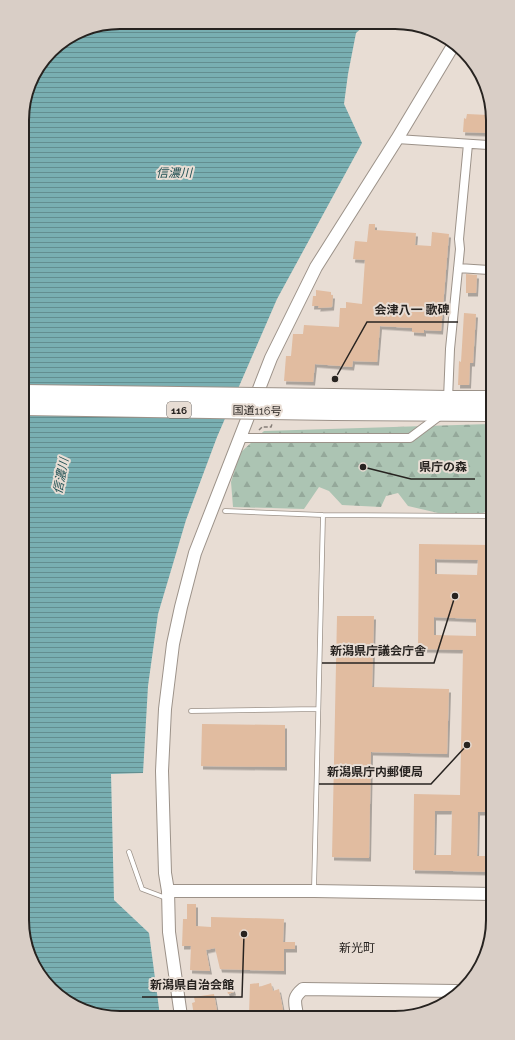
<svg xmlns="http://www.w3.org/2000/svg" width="515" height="1040" font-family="Raleway,'Noto Sans JP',sans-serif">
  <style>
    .forest { fill: url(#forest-firs) }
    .water { fill: url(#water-rules) }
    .building { fill: #e1bca0; fill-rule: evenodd; filter: url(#shadow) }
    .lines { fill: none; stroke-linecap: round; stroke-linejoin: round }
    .lane-casing { stroke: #9c9289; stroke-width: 5.5 }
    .street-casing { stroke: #9c9289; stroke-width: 10 }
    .secondary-casing { stroke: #9c9289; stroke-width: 14 }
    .highway-casing { stroke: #9c9289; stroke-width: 18 }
    .path { stroke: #857d77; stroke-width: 1.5; stroke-dasharray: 4 2; stroke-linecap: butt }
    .lane { stroke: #fff; stroke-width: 4 }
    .street { stroke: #fff; stroke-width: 8 }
    .secondary { stroke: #fff; stroke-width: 12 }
    .highway { stroke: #fff; stroke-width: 16 }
    .highway-bridge-casing { stroke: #9c9289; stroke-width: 18; stroke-linecap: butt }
    .highway-bridge { stroke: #fff; stroke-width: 16 }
    .labels { text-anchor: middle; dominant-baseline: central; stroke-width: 4; stroke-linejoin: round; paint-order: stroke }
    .shield { fill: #e8ddd4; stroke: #615b56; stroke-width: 1 }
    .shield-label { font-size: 10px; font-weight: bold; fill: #272320 }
    .street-label { font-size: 11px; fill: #272320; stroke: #e8ddd4 }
    .water-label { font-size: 12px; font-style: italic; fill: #1e4f52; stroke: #e8ddd4 }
    .neighbourhood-label { font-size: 12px; fill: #272320; stroke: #e8ddd4 }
    .rim { fill: none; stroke: #272320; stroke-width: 2 }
    .leader { fill: none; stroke: #272320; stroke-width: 1.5 }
    .callout-dot { fill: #272320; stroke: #e8ddd4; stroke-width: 1.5 }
    .callout-label { font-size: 12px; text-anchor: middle; font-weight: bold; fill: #272320; stroke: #e8ddd4; stroke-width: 4; stroke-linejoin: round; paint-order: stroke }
  </style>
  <defs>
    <pattern id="forest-firs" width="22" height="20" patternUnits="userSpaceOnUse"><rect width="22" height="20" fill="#acc4b3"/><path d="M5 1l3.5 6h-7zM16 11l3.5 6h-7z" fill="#94a89a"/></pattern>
    <pattern id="water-rules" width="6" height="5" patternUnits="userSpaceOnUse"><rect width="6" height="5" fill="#79afb2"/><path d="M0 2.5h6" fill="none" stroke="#638e90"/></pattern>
    <filter id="shadow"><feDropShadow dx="2" dy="3.5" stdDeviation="0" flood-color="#0004"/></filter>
  </defs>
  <rect width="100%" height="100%" fill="#e8ddd4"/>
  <path class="forest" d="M490,424V510L483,513H438L408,506L398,493L386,496L381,507L342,505L329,491L319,487L304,509L233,507L231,482L240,453L264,431Z"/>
  <path class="water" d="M120,22L365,24L364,26L356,33L348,74L344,104L362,143L277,299L217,437L186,520L158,614L148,686L143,773L111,774L114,900L149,933L160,1016L107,1017L56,994L27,951L23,108L32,77L55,47L83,29Z"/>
  <path class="building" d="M467,114L488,115V133L463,132L464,118L466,119Z
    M369,224H375V230L416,233L415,245L431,246L432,232L449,234L441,331L424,330V333L412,332V328L380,326L377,362L353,361L352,367L315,364L313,382L284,381L286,356H291L293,334H303L304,325L339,327L340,308H346V302L362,304L365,260L353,259L355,241L367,242Z
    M466,274L477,275L476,293H466Z
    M316,290L331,292V295H333L332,307L318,308L319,306H312L313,296H316Z
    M464,313L476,314L473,363H470L469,385H458L459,361L461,362Z
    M419,544L491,545V701L489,796H492V812H478L477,856H492V872L413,870L414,794L460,795L463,650L418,649ZM435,559L478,560L477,575L435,574ZM434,617L476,619V636L434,635ZM435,811H452L451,855H434Z
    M337,616H374L372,687L449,689L447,754L371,752L369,858L332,857Z
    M202,724L285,725V767L201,766Z
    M187,904H196V926L211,927V917L284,919L283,942H295V949H284V971L220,969L215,948L206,950L210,971L190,970L191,946H182L183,919H187Z
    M231,981L234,992L228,994L225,983Z
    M259,983V987L271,983L273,991L279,989L284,1015H249L250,984Z
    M214,994L218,1016H194L192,1003L195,1002L194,997Z"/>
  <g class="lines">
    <defs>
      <path id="lane" d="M225,511L323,515L490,516
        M191,711L317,709
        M129,852L142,889L166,898
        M314,889L323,515"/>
      <path id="street" d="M397,139L488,145
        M458,268L489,270
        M448,399L450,349L460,249L459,239L468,144
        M239,438H410L442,414"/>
      <path id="secondary" d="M168,891H314L493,894
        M297,1015C295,1002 292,998 303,989L456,991
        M181,1016L169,932L168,891L165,873L162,771L165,709L173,644L181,607L195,553L271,358L316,267L397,139L454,44"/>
      <path id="highway" d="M333,397L448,399H490
        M334,412L490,413"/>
    </defs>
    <use href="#lane" class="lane-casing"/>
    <use href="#street" class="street-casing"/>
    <use href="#secondary" class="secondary-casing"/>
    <use href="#highway" class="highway-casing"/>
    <path class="path" d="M259,430L262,427H271L272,424"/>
    <use href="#lane" class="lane"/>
    <use href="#street" class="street"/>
    <use href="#secondary" class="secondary"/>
    <use href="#highway" class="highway"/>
    <defs>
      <path id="highway-bridge" d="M24,393L333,397
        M24,407L334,412"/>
    </defs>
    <use href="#highway-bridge" class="highway-bridge-casing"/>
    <use href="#highway-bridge" class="highway-bridge"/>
  </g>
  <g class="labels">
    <rect class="shield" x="167" y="402" width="24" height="16" rx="3"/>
    <g class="shield-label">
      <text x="179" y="410">116</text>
    </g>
    <g class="street-label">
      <text transform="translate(257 411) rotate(1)">国道116号</text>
    </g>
    <g class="water-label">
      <text x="174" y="173">信濃川</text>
      <text transform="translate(61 476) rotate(-79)">信濃川</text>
    </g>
    <g class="neighbourhood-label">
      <text x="357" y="948">新光町</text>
    </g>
  </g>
  <path d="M0 0H515V1040H0ZM120 29H395A91 91 0 0 1 486 120V920A91 91 0 0 1 395 1011H120A91 91 0 0 1 29 920V120A91 91 0 0 1 120 29Z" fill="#d9cec6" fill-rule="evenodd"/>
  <path class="rim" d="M120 29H395A91 91 0 0 1 486 120V920A91 91 0 0 1 395 1011H120A91 91 0 0 1 29 920V120A91 91 0 0 1 120 29Z"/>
  <path class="leader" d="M335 379L367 322H458M363 467L411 479H475M455 596L434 663H322M467 745L431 784H319M244 934L242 997H142"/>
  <g class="callout-dot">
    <circle cx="335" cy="379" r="4"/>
    <circle cx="363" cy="467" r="4"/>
    <circle cx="455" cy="596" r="4"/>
    <circle cx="467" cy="745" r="4"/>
    <circle cx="244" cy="934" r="4"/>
  </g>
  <g class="callout-label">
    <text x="412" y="314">会津八一 歌碑</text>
    <text x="443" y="471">県庁の森</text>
    <text x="378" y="655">新潟県庁議会庁舎</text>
    <text x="375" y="776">新潟県庁内郵便局</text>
    <text x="192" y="989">新潟県自治会館</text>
  </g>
</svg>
